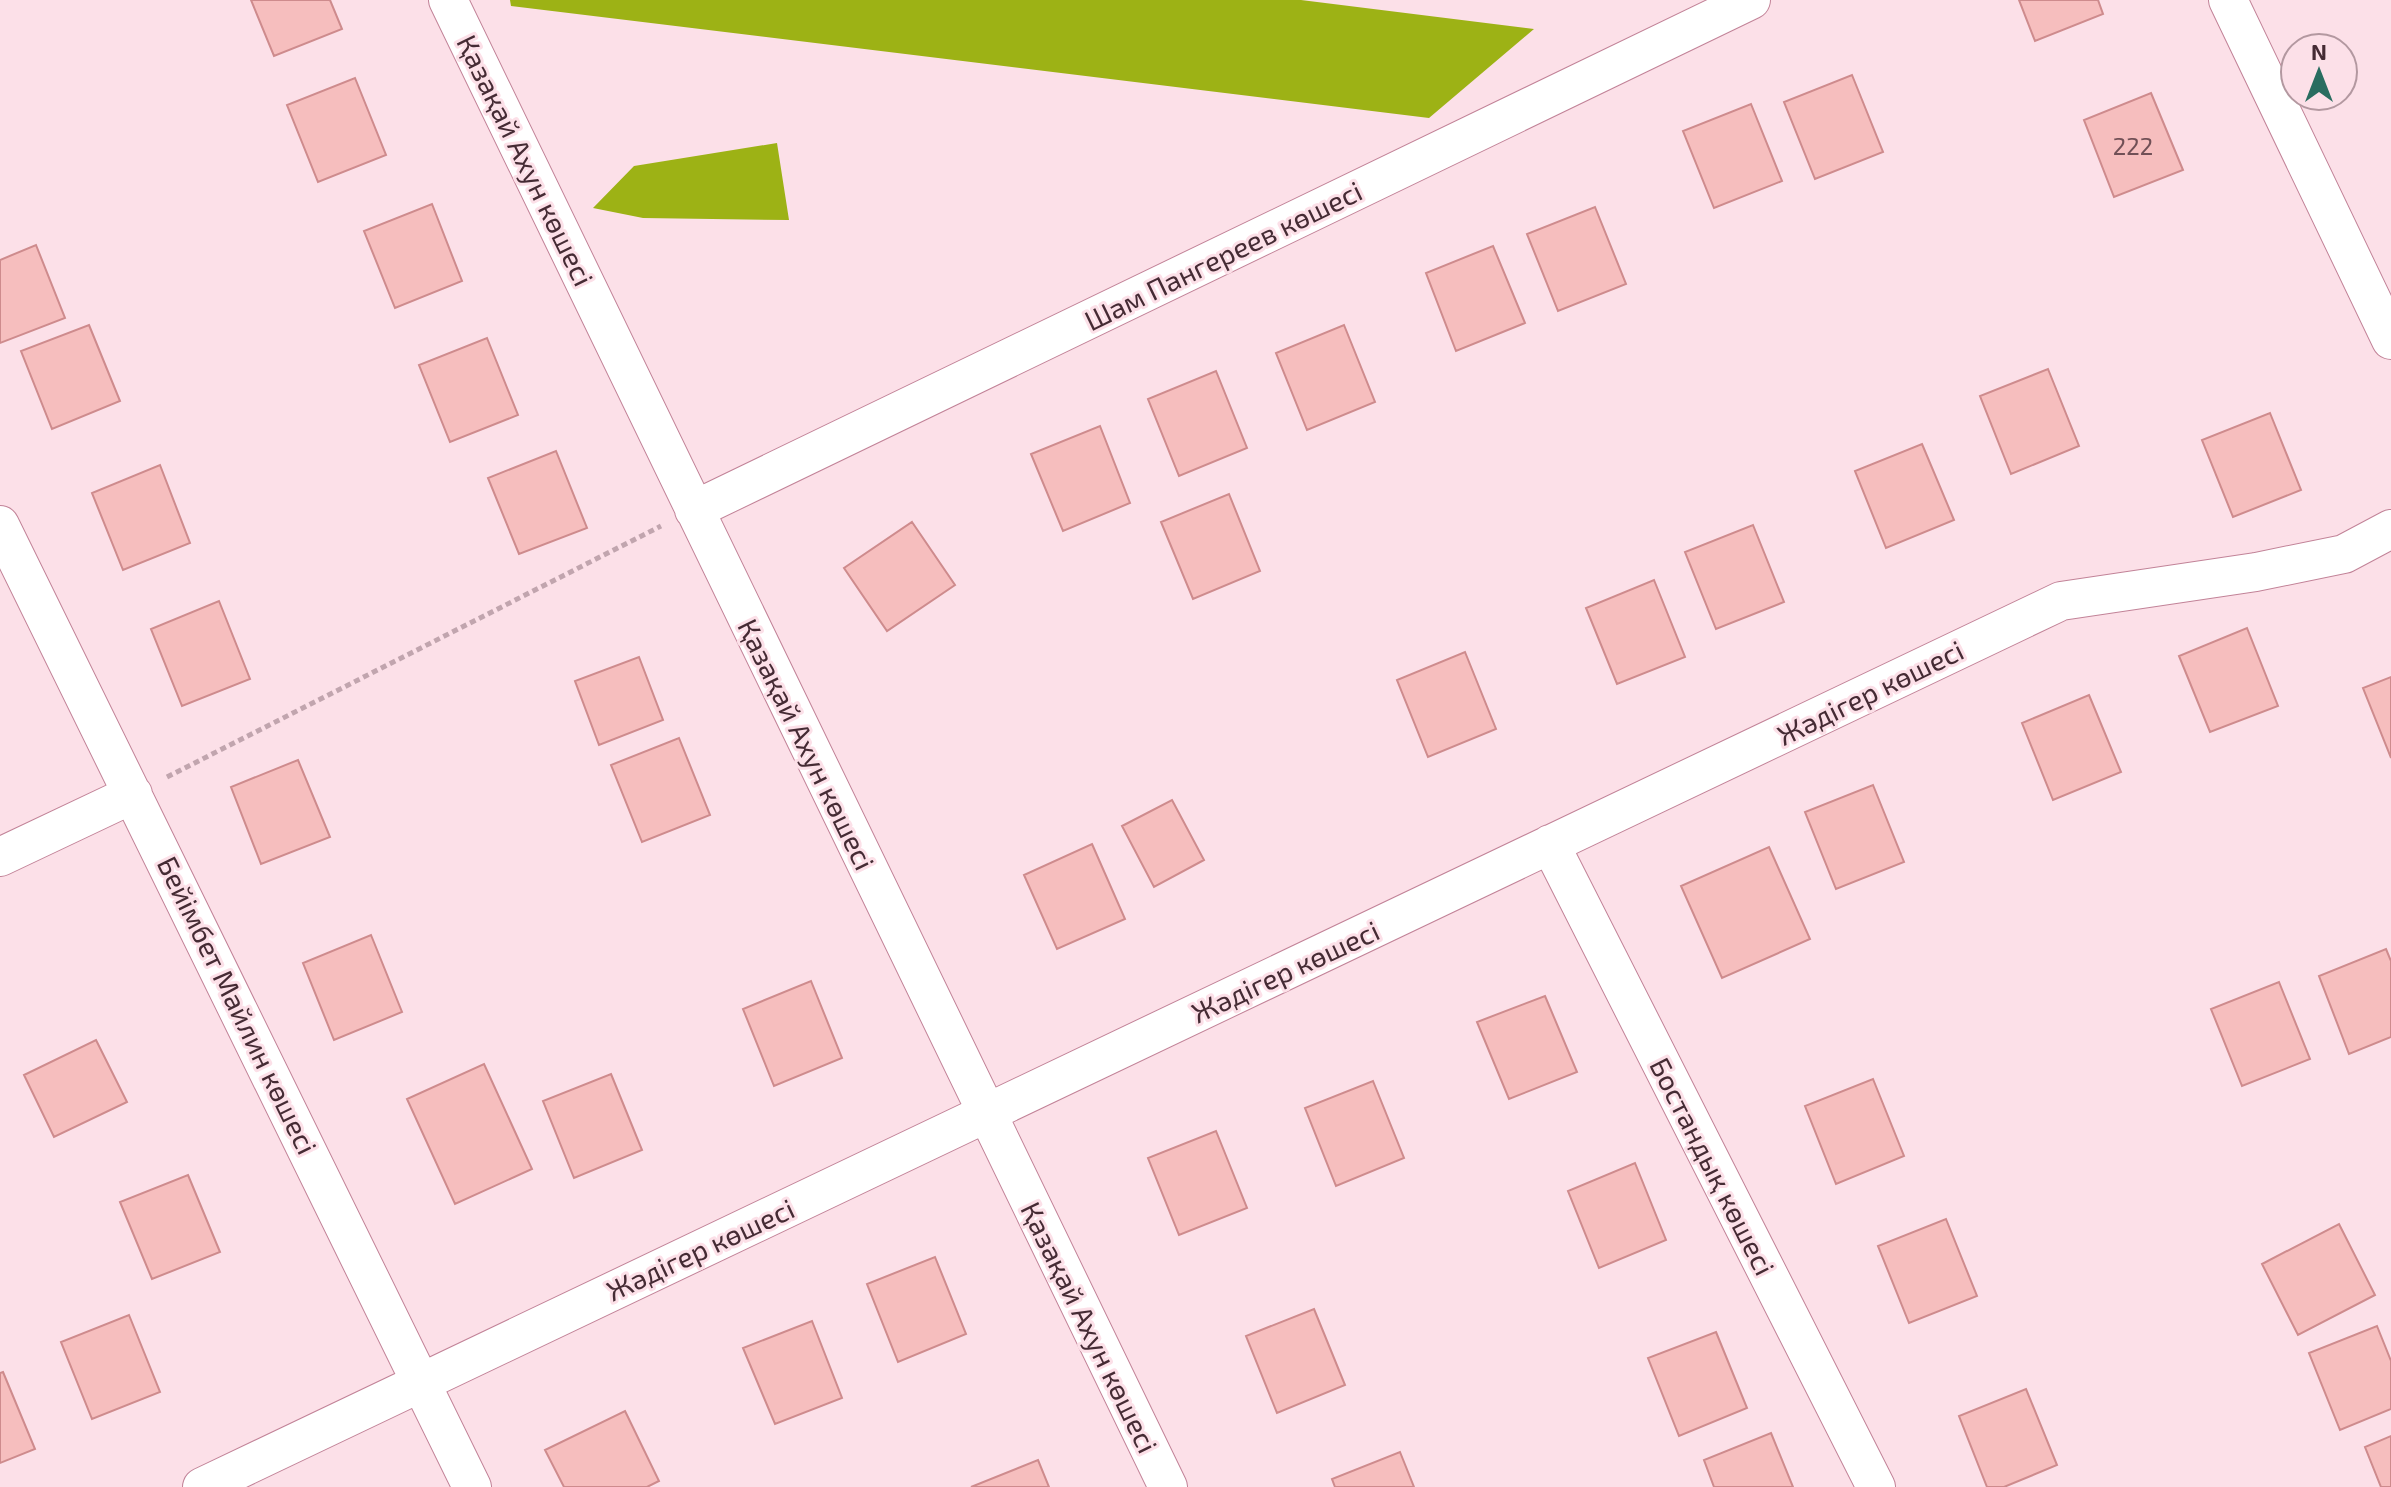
<svg xmlns="http://www.w3.org/2000/svg" width="2391" height="1487" font-family="'Exo 2',sans-serif">
  <style>
    .forest { fill: #9db215 }
    .building { fill: #f6bebe; stroke: #ce8b8d; stroke-width: 2 }
    .lines { fill: none; stroke-linecap: round; stroke-linejoin: round }
    .minor-casing { stroke: #c28398; stroke-width: 40 }
    .path { stroke: #c1a5ae; stroke-width: 5; stroke-dasharray: 6 4; stroke-linecap: butt }
    .minor { stroke: #fff; stroke-width: 38 }
    .labels { text-anchor: middle; dominant-baseline: central; stroke-width: 6; stroke-linejoin: round; paint-order: stroke }
    .number-label { font-size: 24px; fill: #715056 }
    .street-label { font-size: 28px; fill: #452b34; stroke: #fce0e8 }
  </style>
  <rect width="100%" height="100%" fill="#fce0e8"/>
  <path class="forest" d="M510,0H1301L1534,29L1429,118L511,6Z
    M777,143L789,220L643,218L593,208L634,166Z"/>
  <path class="building" d="M251,0H330L342,29L274,56Z
    M2019,0H2098L2103,14L2035,41Z
    M1852,75L1883,152L1815,179L1784,102Z
    M355,78L386,155L318,182L287,105Z
    M2151,93L2183,170L2114,197L2084,120Z
    M1751,104L1782,181L1714,208L1683,131Z
    M432,204L462,281L395,308L364,231Z
    M1595,207L1626,284L1558,311L1527,234Z
    M36,245L65,318L0,343V260Z
    M1493,246L1525,323L1456,351L1426,273Z
    M89,325L120,401L52,429L21,351Z
    M1344,325L1375,402L1307,430L1276,353Z
    M487,338L518,415L450,442L419,365Z
    M2048,369L2079,446L2011,474L1980,396Z
    M1216,371L1247,448L1179,476L1148,399Z
    M2270,413L2301,490L2233,517L2202,440Z
    M1100,426L1130,503L1063,531L1031,454Z
    M1922,444L1954,520L1886,548L1855,471Z
    M556,451L587,528L519,554L488,478Z
    M160,465L190,543L123,570L92,493Z
    M1229,494L1260,571L1193,599L1161,522Z
    M912,522L955,585L887,631L844,568Z
    M1753,525L1784,602L1716,629L1685,552Z
    M1654,580L1685,657L1617,684L1586,608Z
    M219,601L250,679L182,706L151,629Z
    M2247,628L2278,706L2210,732L2179,656Z
    M1465,652L1496,729L1428,757L1397,680Z
    M639,657L663,720L599,745L575,681Z
    M2391,677V758L2363,688Z
    M2089,695L2121,772L2053,800L2022,723Z
    M679,738L710,815L642,842L611,765Z
    M298,760L330,837L261,864L231,787Z
    M1873,785L1904,862L1836,889L1805,812Z
    M1172,800L1204,860L1154,887L1122,826Z
    M1092,844L1125,919L1057,949L1024,875Z
    M1769,847L1810,939L1722,978L1681,886Z
    M371,935L402,1012L334,1040L303,963Z
    M2386,949L2391,961V1037L2349,1054L2319,976Z
    M811,981L842,1058L774,1086L743,1009Z
    M2279,982L2310,1059L2242,1086L2211,1009Z
    M1545,996L1577,1072L1509,1099L1477,1022Z
    M96,1040L127,1102L54,1137L24,1075Z
    M484,1064L532,1169L455,1204L407,1099Z
    M611,1074L642,1150L574,1178L543,1101Z
    M1873,1079L1904,1156L1836,1184L1805,1106Z
    M1373,1081L1404,1158L1336,1186L1305,1108Z
    M1216,1131L1247,1208L1179,1235L1148,1158Z
    M1635,1163L1666,1240L1599,1268L1568,1191Z
    M188,1175L220,1252L152,1279L120,1202Z
    M1946,1219L1977,1296L1909,1323L1878,1246Z
    M2339,1224L2375,1295L2298,1335L2262,1264Z
    M935,1257L966,1334L898,1362L867,1284Z
    M1314,1309L1345,1385L1277,1413L1246,1336Z
    M129,1315L160,1392L92,1419L61,1342Z
    M812,1321L842,1398L775,1424L743,1348Z
    M2377,1326L2391,1361V1409L2340,1430L2309,1353Z
    M1716,1332L1747,1408L1679,1436L1648,1358Z
    M3,1372L35,1449L0,1463V1373Z
    M2026,1389L2057,1465L2004,1487H1987L1959,1416Z
    M625,1411L659,1481L647,1487H564L545,1450Z
    M1771,1433L1793,1487H1714L1704,1460Z
    M2391,1436V1487H2381L2365,1447Z
    M1400,1452L1414,1487H1335L1332,1479Z
    M1038,1460L1049,1487H971Z"/>
  <g class="lines">
    <defs>
      <path id="minor" d="M448,0L1168,1487
        M2228,0L2391,340
        M694,510L1751,0
        M0,525L472,1487
        M1550,844L1876,1487
        M0,857L133,794
        M202,1487L2061,601L2256,572L2344,554L2391,529"/>
    </defs>
    <use href="#minor" class="minor-casing"/>
    <path class="path" d="M167,777L661,526"/>
    <use href="#minor" class="minor"/>
  </g>
  <g class="labels">
    <g class="number-label">
      <text x="2133" y="145">222</text>
    </g>
    <g class="street-label">
      <text transform="translate(526 160) rotate(64)">Қазақай Ахун көшесі</text>
      <text transform="translate(1223 255) rotate(-26)">Шам Пангереев көшесі</text>
      <text transform="translate(1870 692) rotate(-26)">Жәдігер көшесі</text>
      <text transform="translate(807 744) rotate(64)">Қазақай Ахун көшесі</text>
      <text transform="translate(1285 971) rotate(-25)">Жәдігер көшесі</text>
      <text transform="translate(238 1005) rotate(64)">Бейімбет Майлин көшесі</text>
      <text transform="translate(1713 1166) rotate(63)">Бостандық көшесі</text>
      <text transform="translate(700 1249) rotate(-25)">Жәдігер көшесі</text>
      <text transform="translate(1090 1327) rotate(64)">Қазақай Ахун көшесі</text>
    </g>
  </g>
  <g transform="translate(2319 72)"><circle r="38" fill="#fce0e8" stroke="#b398a0" stroke-width="2"/>
  <path d="M0-6L14 30L0 20L-14 30Z" fill="#296d60"/>
  <text y="-12" font-size="22" font-weight="bold" text-anchor="middle" fill="#452b34">N</text>
  </g>
</svg>
